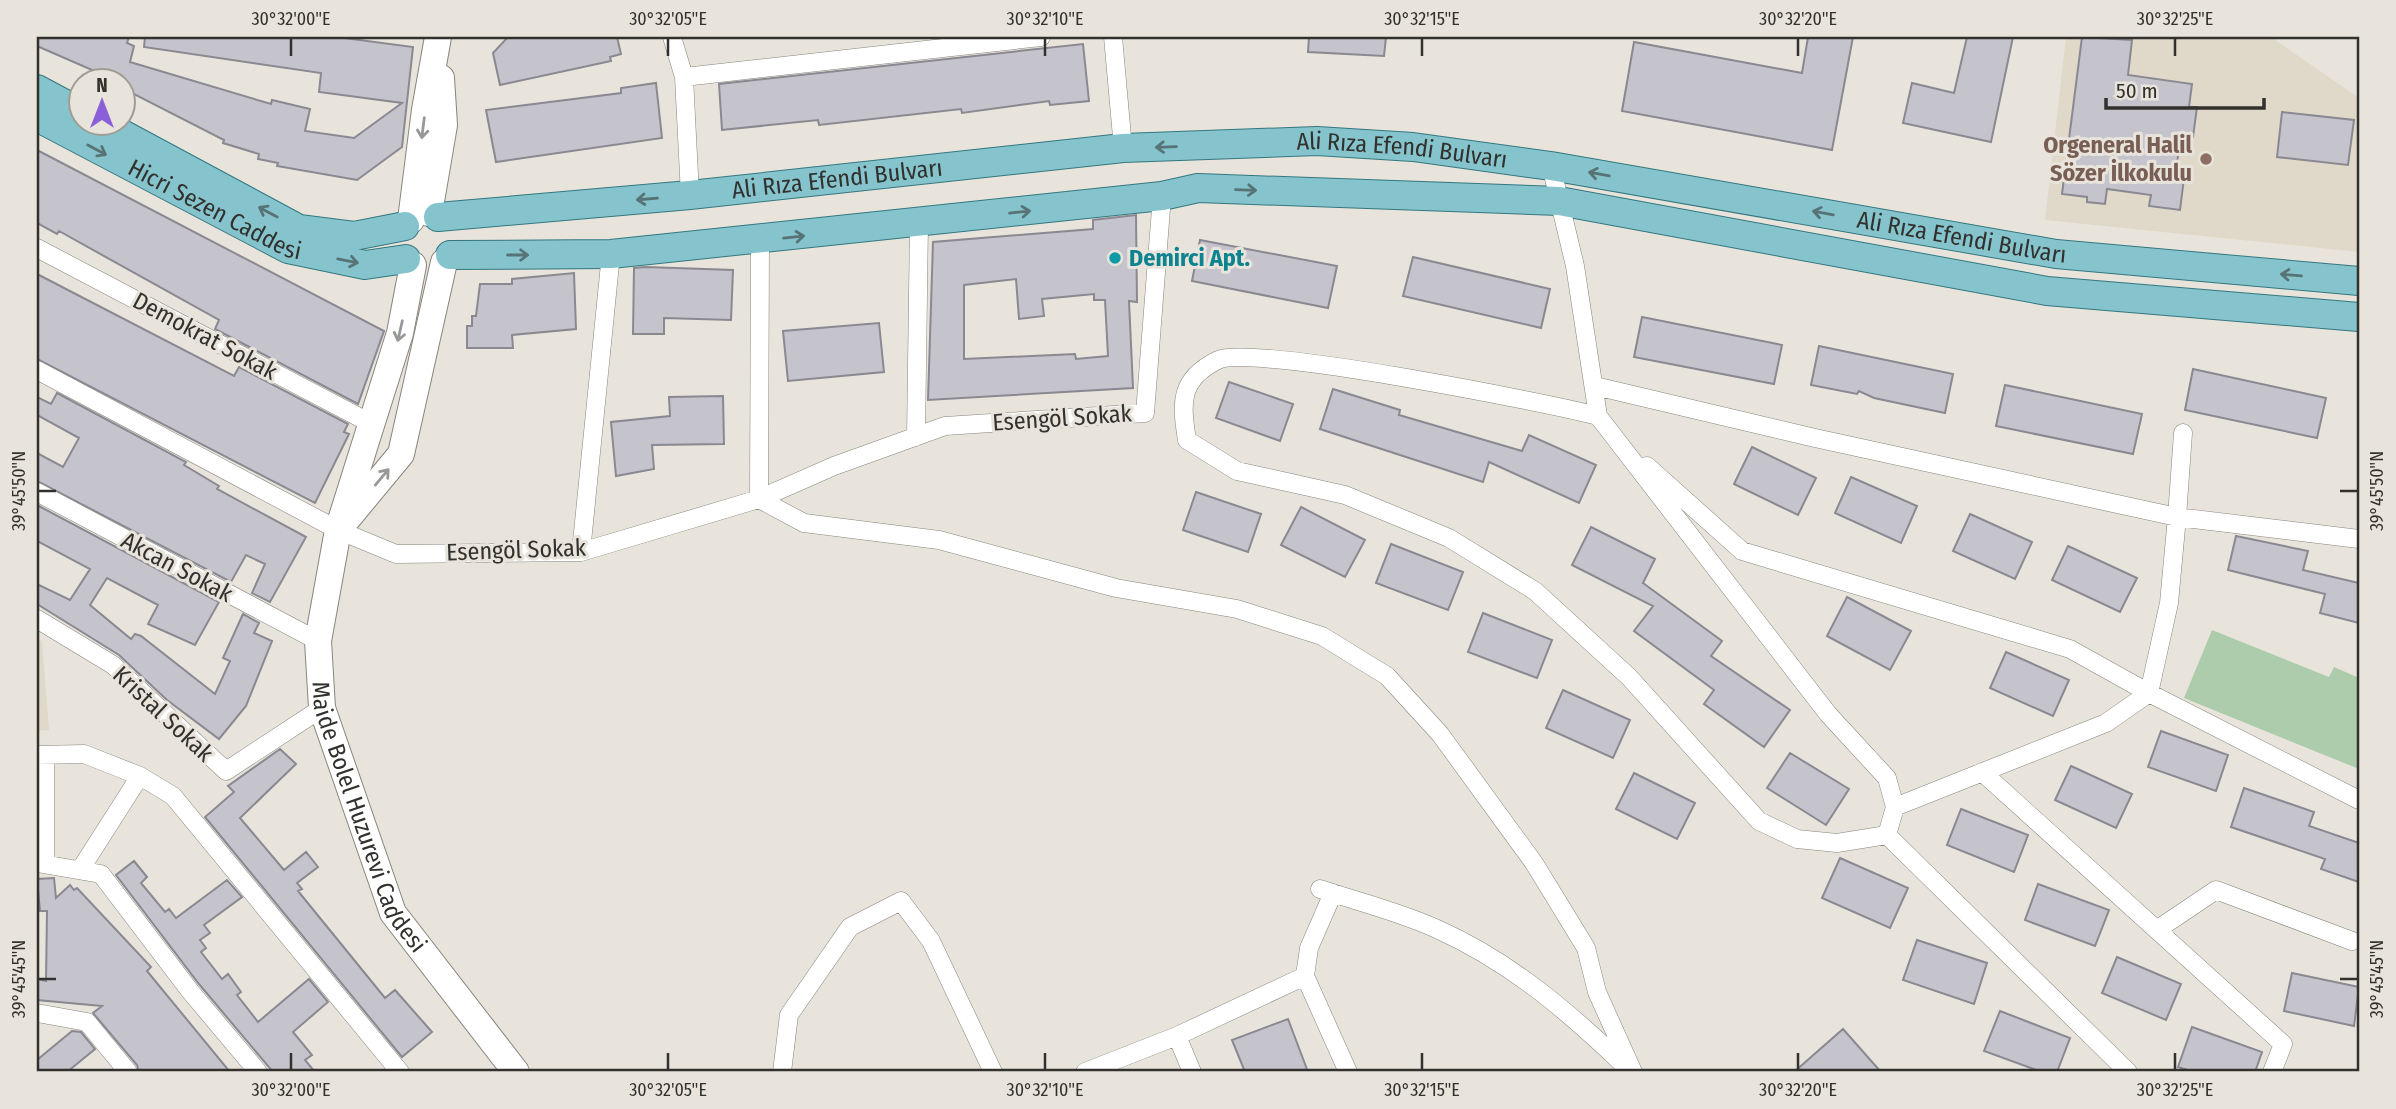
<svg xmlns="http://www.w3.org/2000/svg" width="2396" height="1109" font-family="'Fira Sans Condensed',sans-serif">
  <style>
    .built { fill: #e0d9c9 }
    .green { fill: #acccac }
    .building { fill: #c5c4cd; stroke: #8a8891; stroke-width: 2; fill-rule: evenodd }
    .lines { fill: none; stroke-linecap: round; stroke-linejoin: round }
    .minor-casing { stroke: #89857d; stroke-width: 19 }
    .secondary-casing { stroke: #89857d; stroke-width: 28 }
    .primary-casing { stroke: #33777f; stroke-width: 30 }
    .minor { stroke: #fff; stroke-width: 18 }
    .secondary { stroke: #fff; stroke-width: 26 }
    .primary { stroke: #85c4cd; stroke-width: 28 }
    .oneway { stroke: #989896 }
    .oneway2 { stroke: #577375 }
    .ticks { fill: none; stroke: #32312d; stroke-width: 2.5 }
    .education-dot { fill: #8d6e63; stroke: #e8e4db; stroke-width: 2.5 }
    .culture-dot { fill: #0f9aa8; stroke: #e8e4db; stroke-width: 2.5 }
    .labels { text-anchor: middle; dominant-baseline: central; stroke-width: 6; stroke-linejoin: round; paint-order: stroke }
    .education-label { font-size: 24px; font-weight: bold; fill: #785e54; stroke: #e8e4db; text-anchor: end }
    .street-label { font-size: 24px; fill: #32312d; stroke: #e8e4db }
    .culture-label { font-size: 24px; font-weight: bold; fill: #0d838f; stroke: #e8e4db; text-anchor: start }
    .neatline { fill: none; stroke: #32312d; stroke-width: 2.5 }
    .ticks-label { font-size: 18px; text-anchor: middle; fill: #32312d }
  </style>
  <rect width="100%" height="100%" fill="#e8e4db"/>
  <path class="built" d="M2066,37H2271L2359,98V252L2045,220Z
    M37,639L42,641L49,730L37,731Z"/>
  <path class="green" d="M2212,630L2329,677L2334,667L2359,678V769L2184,698Z"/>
  <path class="building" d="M37,37H129L127,43L134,46L130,62L271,104L272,100L310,109L305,131L354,138L402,103L319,92L321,73L144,47L145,37H337L413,47L402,147L357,180L277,166L278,163L258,159L259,154L223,143L224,140L122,88V80H115L37,46Z
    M508,37H617L621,54L610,57L611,61L500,85L493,53Z
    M1309,37H1386L1384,56L1308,52Z
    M1808,37H1853L1832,150L1622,111L1634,42L1802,73Z
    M1967,37H2013L1991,142L1903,123L1912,83L1954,93Z
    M2082,37L2132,40L2128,75L2192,84L2189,107H2197L2193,137L2181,135L2175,177L2184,178L2180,210L2149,206L2151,195L2107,189L2105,204L2087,202V197L2062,194Z
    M1083,44L1089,101L1050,105L1049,101L962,113L961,109L819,125L818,120L722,130L719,84Z
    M656,83L662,138L496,162L486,110L621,93V88Z
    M2282,112L2354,120L2348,165L2277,157Z
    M37,150L384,331L358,404L215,329L219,320L59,231L57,234L37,223Z
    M1136,215L1137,302L1129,301L1133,388L928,400L933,242L1093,229V220ZM1016,279L1019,319L1044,316L1042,299L1094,294V300H1105L1108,356L1076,359L1075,354L964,359V285Z
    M1200,240L1337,266L1328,308L1192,281Z
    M1413,257L1550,289L1541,328L1403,296Z
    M646,267L733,270L731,320L664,318V334H633L634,268Z
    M574,273L576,329L512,335L513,348H467V326H472V316H476L480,284H512V279Z
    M37,274L234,376L239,367L348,424L344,432L349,434L315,503L37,359Z
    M1642,317L1782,345L1774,384L1634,357Z
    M879,323L884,372L788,381L783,331Z
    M1819,346L1953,374L1945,413L1874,398L1859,391L1857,394L1811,385Z
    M2193,369L2326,398L2317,438L2185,410Z
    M1229,382L1293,404L1280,441L1216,418Z
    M2005,385L2142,414L2133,454L1996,426Z
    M1333,389L1400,410L1399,415L1522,451L1529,435L1596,465L1579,503L1489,462L1483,482L1320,429Z
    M57,393L186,462L184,465L219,486L217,489L306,537L270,602L252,593L265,564L246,555L231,582L37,481V453L63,467L79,438L37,415V397L51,404Z
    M723,396L724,444L652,445L654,469L616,476L611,422L670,416L669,397Z
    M1752,447L1816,478L1798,515L1734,484Z
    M1851,477L1917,506L1901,543L1835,513Z
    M1196,492L1261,514L1248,552L1183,530Z
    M37,505L219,602L195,645L148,624L158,605L107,578L90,605L131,639L135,634L141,636L215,694L230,661L223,658L243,614L259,623L254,633L272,641L246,706L219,739L167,700L119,655L37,604V584L70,600L90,569L37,541Z
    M1301,507L1365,540L1345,577L1281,545Z
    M1970,514L2032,542L2015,579L1953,551Z
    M1591,527L1655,559L1643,583L1722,641L1711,656L1790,710L1764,747L1704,704L1714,690L1634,631L1653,606L1572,565Z
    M2236,536L2308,551L2303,570L2359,583V623L2320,613L2325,594L2228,570Z
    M1391,544L1463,572L1448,610L1376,583Z
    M2068,546L2137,578L2120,612L2052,580Z
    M1847,597L1911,631L1890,670L1827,636Z
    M1483,613L1552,640L1537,678L1468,652Z
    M2006,652L2069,680L2053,716L1990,688Z
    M1563,690L1630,720L1613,758L1546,728Z
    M2161,731L2228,755L2216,791L2148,767Z
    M280,749L296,764L240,818L284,870L306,852L318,867L297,883L302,889L298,891L385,998L395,990L432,1032L402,1057L205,817L234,792L228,786Z
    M1790,753L1849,789L1826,825L1767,788Z
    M2071,766L2132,794L2116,828L2055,800Z
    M1634,773L1695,803L1677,839L1616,809Z
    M2244,788L2314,812L2309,826L2359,843V882L2321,869L2325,859L2231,827Z
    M1961,809L2028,835L2014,872L1947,845Z
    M1840,858L1908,888L1890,928L1822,898Z
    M134,861L147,877L141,883L165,912L169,909L176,918L227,880L242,897L204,925L210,933L200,940L206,948L201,952L222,979L228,974L241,992L237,995L258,1022L309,979L328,1002L293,1032L312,1055L305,1060L315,1072H273L199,984L116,875Z
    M54,878L56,898L70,885L74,890L77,888L151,967L147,971L230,1072H139L137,1065L93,1013L102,1006L37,1000V979L46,981L47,911H40L37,879Z
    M2038,884L2109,910L2095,946L2025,920Z
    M1917,940L1987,963L1974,1004L1903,980Z
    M2117,957L2181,984L2166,1020L2102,993Z
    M2292,973L2359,987L2354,1026L2284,1011Z
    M2000,1011L2070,1038L2057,1072H2042L1984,1051Z
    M1288,1019L1308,1072H1245L1232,1040Z
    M2192,1027L2262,1052L2255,1072H2194L2178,1067Z
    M1843,1029L1881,1072H1794Z
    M72,1031L81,1032L95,1049L67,1072H37V1060Z"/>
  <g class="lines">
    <defs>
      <path id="minor" d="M672,37L684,77L690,195
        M1113,37L1123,148
        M684,77L1041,37
        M1551,166L1575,266L1598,416C1548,403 1251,344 1218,360C1179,379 1181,403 1187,440L1237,471L1345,495L1449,538L1535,591L1629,677L1759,821L1797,839L1837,843L1887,835L1895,807L1887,778L1828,714L1598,416
        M760,240L759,499L804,523L939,540L1116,588L1237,609L1322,636L1387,676L1440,734L1534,863L1586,948L1597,992L1633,1072
        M37,248L372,424
        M37,370L338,530L396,554L581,552L759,499L834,466L945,426L1145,413L1162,196
        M1595,386L1815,438L2177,517L2169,603L2149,693L2070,649L1742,551L1647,466
        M2183,433L2177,517L2359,539
        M916,437L919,223
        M37,492L318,641
        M581,552L611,254
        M37,619L113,665L226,771L322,708
        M37,755L84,754L140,776L173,796L400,1072
        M45,755V862
        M1982,772L2283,1044L2272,1072
        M1895,807L2106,723L2149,693L2359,800
        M1887,835L2128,1072
        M37,863L101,874L190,991L258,1072
        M80,870L140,776
        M1320,889C1359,902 1400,912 1437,929C1511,962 1570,1013 1627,1068
        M2158,929L2216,890L2352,941
        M1305,976L1309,948L1333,893
        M37,1013L87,1022L128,1072
        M1177,1036L1305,976L1348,1072
        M782,1072L789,1015L850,927L901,901L931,941L993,1072
        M1085,1072L1177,1036L1192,1072"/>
      <g id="secondary">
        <path d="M429,213L444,125L441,78"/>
        <path d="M411,220L425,110L438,37"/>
        <path id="s1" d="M413,265L400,333L338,530L318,641L322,708L393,913L516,1072"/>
        <path d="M348,518L401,454L444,262"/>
      </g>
      <g id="primary">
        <path d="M37,89L80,112"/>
        <path id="s2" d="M37,117L288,249L365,265L406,259"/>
        <path d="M100,122L299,229L354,236L405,226"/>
        <path id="s3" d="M438,217L690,195L1123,148L1317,141L1413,147L1551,166L2056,254L2359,281"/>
        <path d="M450,255L611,254L1162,196L1198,188L1559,201L2047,291L2359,317"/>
      </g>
    </defs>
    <use href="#minor" class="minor-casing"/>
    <use href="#secondary" class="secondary-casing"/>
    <use href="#primary" class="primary-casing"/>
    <use href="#minor" class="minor"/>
    <use href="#secondary" class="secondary"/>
    <use href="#primary" class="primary"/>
  </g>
  <defs><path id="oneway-shaft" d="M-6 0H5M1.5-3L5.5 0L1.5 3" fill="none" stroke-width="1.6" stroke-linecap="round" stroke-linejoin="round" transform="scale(1.75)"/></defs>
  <g class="oneway">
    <use href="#oneway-shaft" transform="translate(423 128) rotate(97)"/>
    <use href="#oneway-shaft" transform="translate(400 331) rotate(103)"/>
    <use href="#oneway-shaft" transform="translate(382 477) rotate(-50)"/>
  </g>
  <g class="oneway2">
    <use href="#oneway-shaft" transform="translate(1166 147) rotate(178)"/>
    <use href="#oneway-shaft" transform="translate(97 150) rotate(28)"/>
    <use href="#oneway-shaft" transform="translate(1599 174) rotate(-170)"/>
    <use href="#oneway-shaft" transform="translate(1246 190) rotate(2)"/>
    <use href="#oneway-shaft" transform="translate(647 199) rotate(175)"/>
    <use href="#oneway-shaft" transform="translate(268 212) rotate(-152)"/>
    <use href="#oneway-shaft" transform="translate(1020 212) rotate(-6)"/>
    <use href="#oneway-shaft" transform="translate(1823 213) rotate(-170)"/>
    <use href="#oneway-shaft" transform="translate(794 237) rotate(-6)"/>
    <use href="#oneway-shaft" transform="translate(518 255)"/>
    <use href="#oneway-shaft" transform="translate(348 261) rotate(11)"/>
    <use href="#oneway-shaft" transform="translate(2291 275) rotate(-175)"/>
  </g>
  <path class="ticks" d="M291,38V56M668,38V56M1045,38V56M1422,38V56M1798,38V56M2175,38V56M38,491H56M2340,491H2358M38,979H56M2340,979H2358M291,1053V1070M668,1053V1070M1045,1053V1070M1422,1053V1070M1798,1053V1070M2175,1053V1070"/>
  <circle class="education-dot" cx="2206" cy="159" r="7"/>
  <circle class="culture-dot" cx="1115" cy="258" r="7"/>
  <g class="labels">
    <g class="education-label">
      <text x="2192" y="145">Orgeneral Halil<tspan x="2192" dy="28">Sözer İlkokulu</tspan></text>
    </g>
    <g class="street-label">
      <text stroke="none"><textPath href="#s3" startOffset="968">Ali Rıza Efendi Bulvarı</textPath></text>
      <text stroke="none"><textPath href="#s3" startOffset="401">Ali Rıza Efendi Bulvarı</textPath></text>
      <text stroke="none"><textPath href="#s2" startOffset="201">Hicri Sezen Caddesi</textPath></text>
      <text stroke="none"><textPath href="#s3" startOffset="1535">Ali Rıza Efendi Bulvarı</textPath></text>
      <text transform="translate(205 336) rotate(28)">Demokrat Sokak</text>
      <text transform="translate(1062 418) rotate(-4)">Esengöl Sokak</text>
      <text transform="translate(516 550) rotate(-2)">Esengöl Sokak</text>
      <text transform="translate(177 567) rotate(28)">Akcan Sokak</text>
      <text transform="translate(163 714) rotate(43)">Kristal Sokak</text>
      <text stroke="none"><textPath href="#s1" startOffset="574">Maide Bolel Huzurevi Caddesi</textPath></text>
    </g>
    <g class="culture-label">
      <text x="1129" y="258">Demirci Apt.</text>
    </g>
  </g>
  <rect width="2396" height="1109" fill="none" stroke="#e8e4db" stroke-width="77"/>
  <g transform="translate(102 102)"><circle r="33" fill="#e8e4db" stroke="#9f9c95" stroke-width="2"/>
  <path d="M0-5L12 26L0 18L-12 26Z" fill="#8b5fda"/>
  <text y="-10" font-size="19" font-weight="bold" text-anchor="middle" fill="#32312d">N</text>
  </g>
  <path d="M2106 98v10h158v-10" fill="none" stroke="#32312d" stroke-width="3.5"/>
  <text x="2116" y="98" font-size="21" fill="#32312d" stroke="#e8e4db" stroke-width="5" paint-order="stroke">50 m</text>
  <rect x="38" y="38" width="2320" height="1032" class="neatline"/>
  <g class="ticks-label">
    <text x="291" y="25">30°32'00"E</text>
    <text x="668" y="25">30°32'05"E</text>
    <text x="1045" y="25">30°32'10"E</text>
    <text x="1422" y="25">30°32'15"E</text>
    <text x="1798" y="25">30°32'20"E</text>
    <text x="2175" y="25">30°32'25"E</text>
    <text transform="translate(19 491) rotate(-90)" y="6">39°45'50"N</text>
    <text transform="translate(2377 491) rotate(-90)" y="6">39°45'50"N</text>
    <text transform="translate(19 979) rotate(-90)" y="6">39°45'45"N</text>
    <text transform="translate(2377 979) rotate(-90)" y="6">39°45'45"N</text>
    <text x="291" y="1096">30°32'00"E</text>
    <text x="668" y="1096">30°32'05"E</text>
    <text x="1045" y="1096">30°32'10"E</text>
    <text x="1422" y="1096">30°32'15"E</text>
    <text x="1798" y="1096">30°32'20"E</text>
    <text x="2175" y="1096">30°32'25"E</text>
  </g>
</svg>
